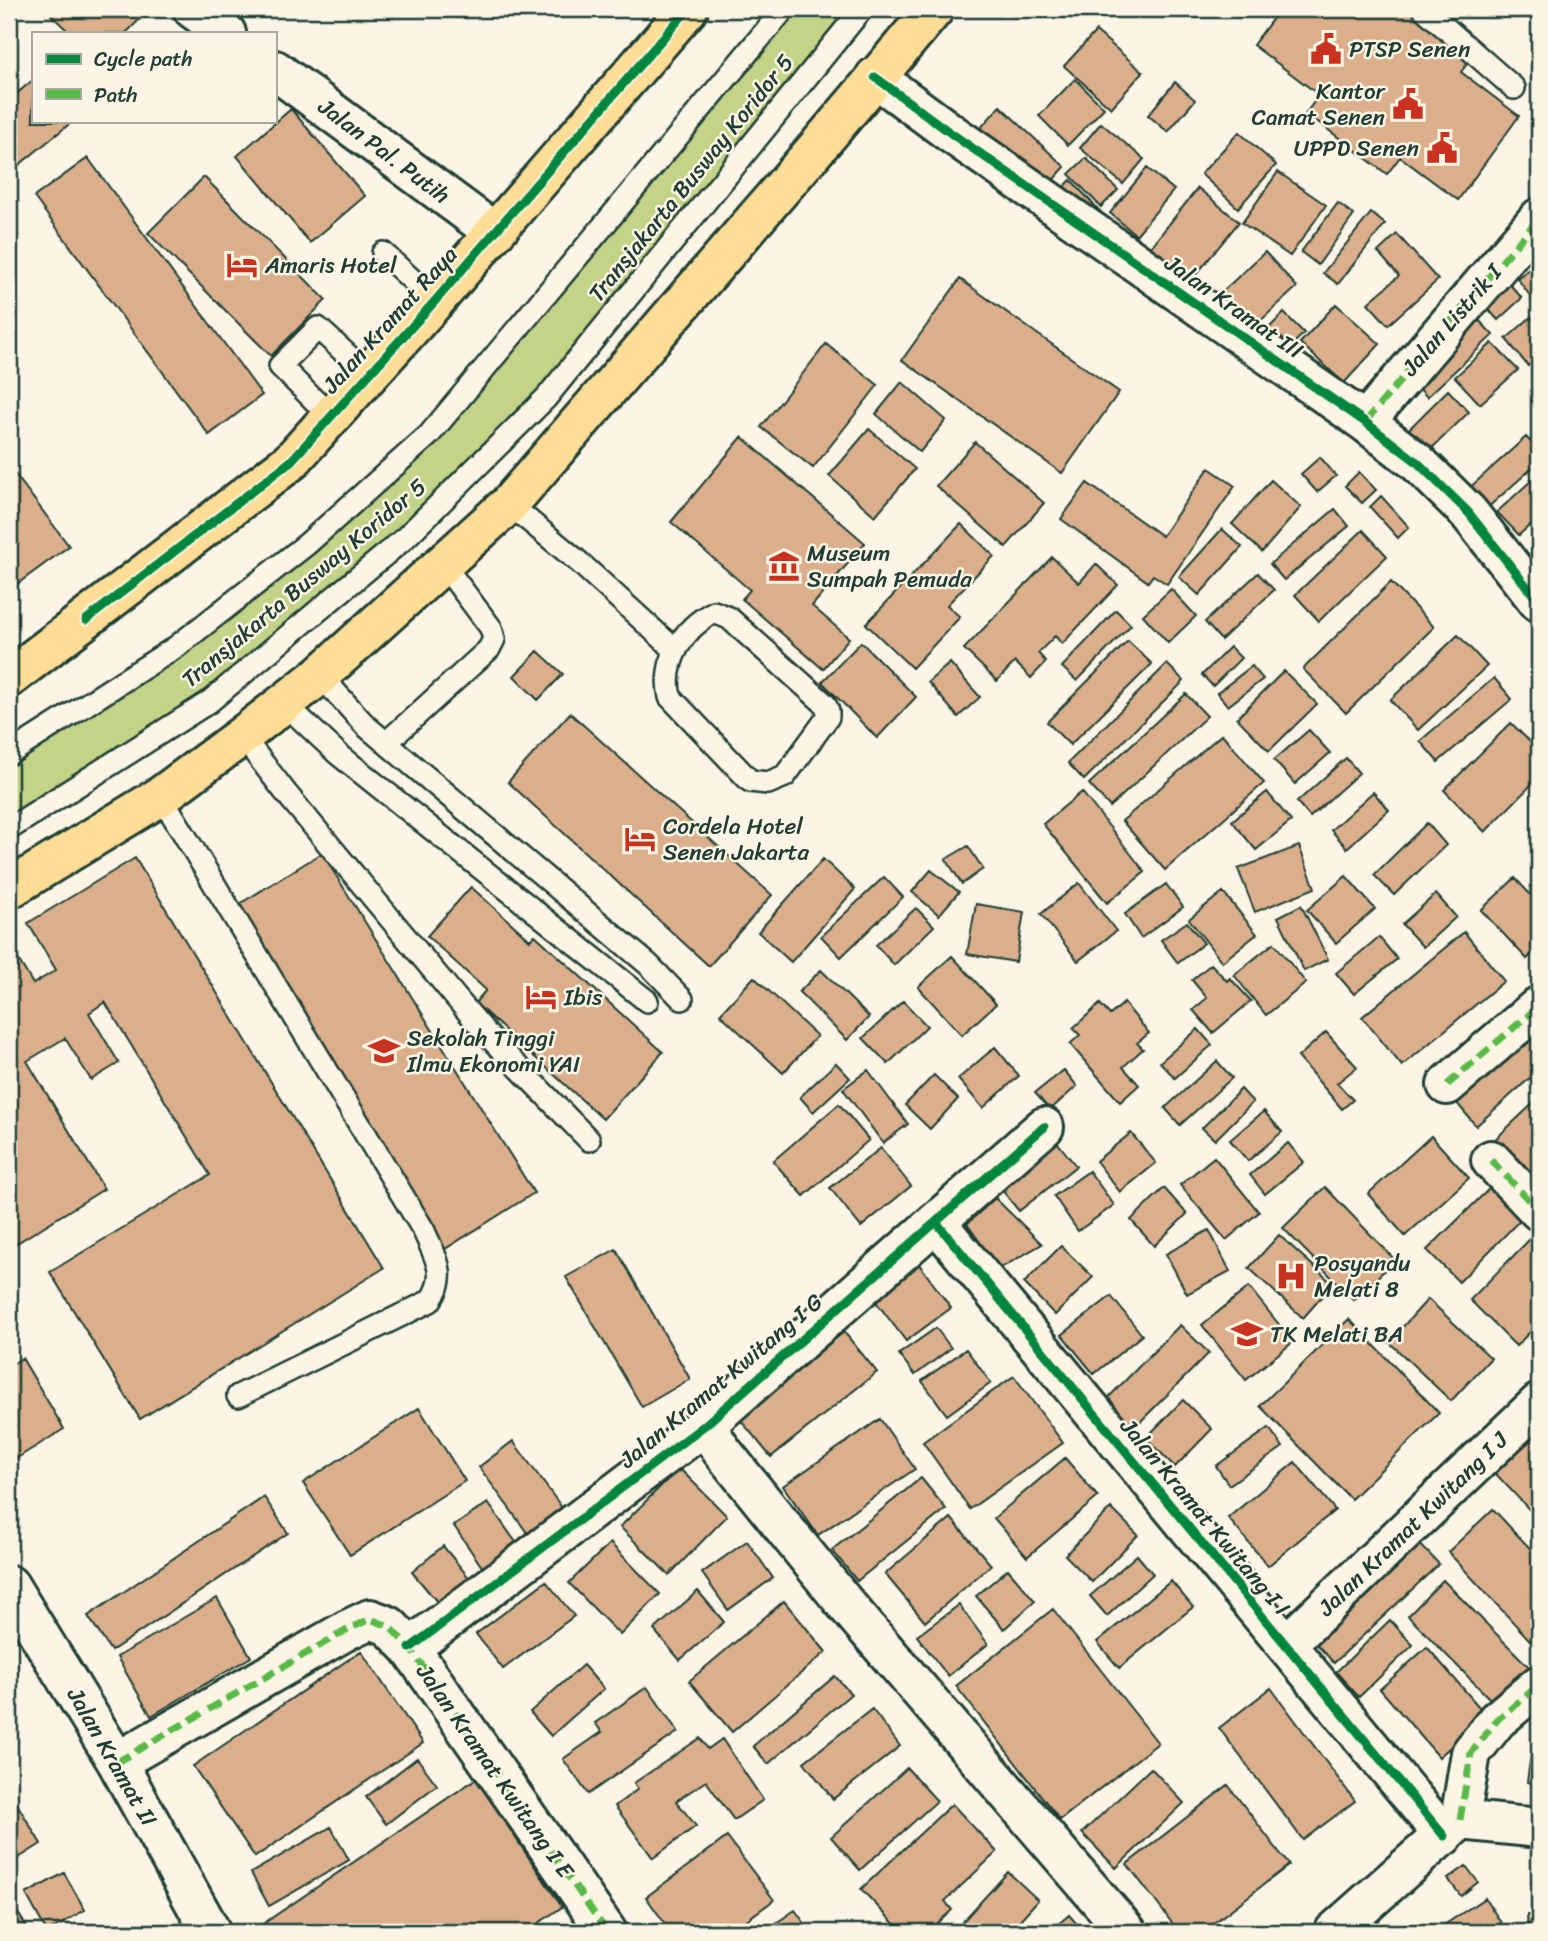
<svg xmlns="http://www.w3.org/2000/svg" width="1548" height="1941" font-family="Sriracha,sans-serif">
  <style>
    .green { fill: #c3d489; stroke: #71885e; stroke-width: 2 }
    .building { fill: #dbaf8c; stroke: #1f3d34; stroke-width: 2 }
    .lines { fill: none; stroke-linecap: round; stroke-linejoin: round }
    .lane-casing { stroke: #1f3d34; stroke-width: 26 }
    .street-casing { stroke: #1f3d34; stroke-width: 44 }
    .secondary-casing { stroke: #1f3d34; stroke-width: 44 }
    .primary-casing { stroke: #1f3d34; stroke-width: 44 }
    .lane { stroke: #fcf5e5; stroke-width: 21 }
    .street { stroke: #fcf5e5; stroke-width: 38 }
    .secondary { stroke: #fcf5e5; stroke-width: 38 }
    .primary { stroke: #fedd96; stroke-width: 38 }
    .quiet { stroke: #58b947; stroke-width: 7; stroke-dasharray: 14 7; stroke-linecap: butt }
    .cycleway-casing { stroke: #fcf5e5; stroke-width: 13 }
    .cycleway { stroke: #00873e; stroke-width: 9 }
    .labels { text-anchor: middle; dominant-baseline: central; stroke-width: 5; stroke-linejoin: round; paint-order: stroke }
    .poi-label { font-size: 23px; fill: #1f3d34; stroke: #fcf5e5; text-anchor: start }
    .street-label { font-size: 23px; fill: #1f3d34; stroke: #fcf5e5 }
  </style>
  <rect width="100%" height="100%" fill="#fcf5e5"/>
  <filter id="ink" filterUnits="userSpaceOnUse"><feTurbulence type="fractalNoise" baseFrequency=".0143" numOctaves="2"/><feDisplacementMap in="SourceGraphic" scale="14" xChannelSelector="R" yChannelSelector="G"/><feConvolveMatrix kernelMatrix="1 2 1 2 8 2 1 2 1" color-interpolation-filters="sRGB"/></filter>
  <g filter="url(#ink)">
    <path class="green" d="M785,9H862L523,420L209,702L9,823V754L158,659L438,424Z"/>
    <path class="building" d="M56,9H150L126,33H70L51,15Z
      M1280,9H1412L1474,55L1461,72L1519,116L1458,200L1400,157L1387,174L1306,113L1319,95L1253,45Z
      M1096,31L1143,72L1111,108L1064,66Z
      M1075,79L1104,108L1068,145L1039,116Z
      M33,80V121H73L19,165L9,153V100Z
      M1175,82L1195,100L1168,132L1148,115Z
      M1000,106L1065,167L1043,191L978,131Z
      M291,109L365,196L310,243L237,156Z
      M1101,123L1144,159L1123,184L1080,148Z
      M1239,132L1276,165L1238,208L1201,174Z
      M88,158L262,395L209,435L34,197Z
      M1086,158L1118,190L1101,207L1069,174Z
      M1147,168L1174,190L1136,235L1110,213Z
      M1278,172L1326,205L1290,256L1242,223Z
      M204,177L326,300L271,356L148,233Z
      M1071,180L1108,220L1061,190Z
      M1198,188L1239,222L1182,292L1141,259Z
      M1338,203L1354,215L1318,265L1301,252Z
      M1371,213L1385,224L1338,284L1323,273Z
      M1397,234L1438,280L1388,325L1368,303L1399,276L1378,252Z
      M1265,252L1297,287L1243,337L1211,302Z
      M1539,262V308L1517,278Z
      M1503,277L1522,298L1498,320L1479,299Z
      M960,279L1119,392L1062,473L902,360Z
      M1336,304L1380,344L1344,383L1300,343Z
      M1284,313L1304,333L1281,356L1261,336Z
      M1476,317L1493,335L1427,397L1409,377Z
      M1531,317L1539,326V356L1528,366L1506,339Z
      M1492,343L1518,370L1480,404L1455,377Z
      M826,344L878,385L813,468L761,427Z
      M902,382L946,420L920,452L876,414Z
      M1448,390L1469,412L1422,458L1401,437Z
      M869,429L915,469L875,516L829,476Z
      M742,437L865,543L812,606L849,638L823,669L742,599L750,590L671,522Z
      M1526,437L1539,451V462L1485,510L1467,490Z
      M975,442L1044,503L1006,547L936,486Z
      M1320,457L1336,476L1317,492L1301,474Z
      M9,466L69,546L9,590Z
      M1209,468L1235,486L1167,584L1153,575L1148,582L1061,519L1087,483L1162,536Z
      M1359,472L1376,490L1362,503L1345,486Z
      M1533,479L1539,486V517L1519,535L1497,512Z
      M1271,480L1301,507L1262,552L1232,524Z
      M1381,496L1409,527L1398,538L1370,507Z
      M1335,509L1349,526L1284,580L1270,564Z
      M961,524L994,556L947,605L960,617L912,668L866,624Z
      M1222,529L1242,547L1199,595L1179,577Z
      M1363,530L1387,556L1319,621L1295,595Z
      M1052,557L1079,583L1096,564L1118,585L1062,644L1055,636L1038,653L1046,662L1031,678L1015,662L997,681L964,649Z
      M1258,573L1274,590L1221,640L1205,622Z
      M1391,582L1434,627L1346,713L1303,669Z
      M1171,589L1196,616L1168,643L1143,615Z
      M1116,610L1131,625L1077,681L1062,667Z
      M1458,635L1487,666L1418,730L1390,700Z
      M1128,641L1152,664L1070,745L1047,722Z
      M861,642L916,697L877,738L822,682Z
      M1230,647L1241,658L1213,686L1202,675Z
      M538,651L563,674L538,700L514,676Z
      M950,663L980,697L958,717L928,682Z
      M1167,664L1184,681L1084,780L1068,763Z
      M1252,666L1263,679L1228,706L1217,693Z
      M1284,671L1317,704L1269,751L1237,718Z
      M1494,678L1512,699L1438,762L1420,741Z
      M1186,694L1207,716L1110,807L1089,784Z
      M570,713L772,895L709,966L508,782Z
      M1511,723L1539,751V777L1485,832L1444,790Z
      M1309,730L1330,753L1295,784L1274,760Z
      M1222,734L1264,783L1165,870L1122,821Z
      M1346,758L1359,773L1310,817L1297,802Z
      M1082,792L1145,872L1107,903L1043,824Z
      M1267,792L1291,821L1256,850L1232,821Z
      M1373,792L1389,810L1347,848L1331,830Z
      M1427,823L1446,845L1394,895L1374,875Z
      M968,846L983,869L962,884L946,859Z
      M1299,846L1315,888L1255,912L1238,869Z
      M322,853L534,1193L445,1249L233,908Z
      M135,858L384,1268L140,1419L50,1272L210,1175L105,1002L89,1013L119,1063L91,1080L65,1038L27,1061L104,1189L12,1246L9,1240V944L33,984L56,970L28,923Z
      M823,859L855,889L791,962L758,932Z
      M931,870L959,892L939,915L912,892Z
      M1346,876L1375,909L1336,943L1307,910Z
      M884,877L903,897L841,957L821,936Z
      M1515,878L1539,904V947L1527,959L1481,910Z
      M1079,883L1116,931L1078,961L1041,914Z
      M1166,884L1183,907L1141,938L1125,914Z
      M471,887L530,940L535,935L663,1052L603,1119L475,1003L486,990L427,936Z
      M1223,892L1257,934L1222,962L1189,919Z
      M1436,894L1456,917L1423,947L1402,924Z
      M976,904L1024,912L1016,962L967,954Z
      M1301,905L1328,959L1304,971L1278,917Z
      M916,908L934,926L894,965L876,945Z
      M1187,922L1204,943L1178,963L1161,940Z
      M1464,932L1504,981L1402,1066L1362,1017Z
      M1379,937L1397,959L1354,994L1336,973Z
      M1274,943L1306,983L1266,1015L1234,975Z
      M952,956L996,1004L962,1035L918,987Z
      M1211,964L1227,981L1230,978L1251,1001L1213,1033L1193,1010L1207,998L1192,980Z
      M821,970L869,1017L847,1040L799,992Z
      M754,977L817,1036L783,1073L720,1014Z
      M903,1001L927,1026L888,1064L863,1038Z
      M1124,1003L1149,1033L1137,1043L1143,1049L1123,1067L1139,1085L1120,1102L1070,1044L1080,1035L1073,1028L1100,1004L1110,1015Z
      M1539,1022V1070L1476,1126L1452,1097Z
      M1198,1029L1212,1045L1175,1078L1160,1062Z
      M1326,1032L1357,1067L1337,1083L1353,1100L1342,1109L1298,1057Z
      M995,1047L1019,1076L983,1108L958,1079Z
      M1217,1061L1232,1078L1180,1125L1165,1108Z
      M836,1063L850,1078L813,1112L800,1097Z
      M868,1070L908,1124L883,1143L843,1089Z
      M1064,1070L1077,1086L1050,1110L1035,1093Z
      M934,1075L958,1099L930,1129L905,1105Z
      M1241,1089L1253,1102L1215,1140L1202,1128Z
      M1539,1098V1180L1531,1188L1489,1145Z
      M839,1104L869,1140L804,1196L773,1161Z
      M1264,1111L1282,1132L1248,1161L1230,1140Z
      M1050,1133L1076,1166L1019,1211L993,1179Z
      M1131,1133L1156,1163L1120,1192L1096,1161Z
      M1431,1136L1469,1178L1405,1236L1368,1194Z
      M1288,1143L1304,1162L1265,1194L1250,1175Z
      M881,1148L911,1186L861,1227L830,1188Z
      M1214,1157L1259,1212L1226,1240L1180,1185Z
      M1089,1171L1114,1205L1078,1231L1054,1196Z
      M1493,1185L1524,1216L1459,1282L1427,1250Z
      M1325,1187L1395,1260L1354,1300L1283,1228Z
      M1164,1188L1187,1214L1154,1246L1131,1220Z
      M995,1198L1042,1244L999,1269L967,1224Z
      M1209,1230L1230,1271L1187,1294L1166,1254Z
      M1279,1235L1333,1284L1303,1318L1249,1268Z
      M1530,1239L1539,1247V1323L1516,1346L1470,1300Z
      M1061,1246L1093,1277L1055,1315L1024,1283Z
      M616,1249L690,1379L642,1407L566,1277Z
      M913,1256L951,1308L906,1341L867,1290Z
      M1249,1287L1293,1342L1246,1380L1202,1325Z
      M1111,1296L1142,1335L1094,1374L1062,1335Z
      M1428,1299L1491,1358L1451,1401L1389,1342Z
      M1349,1319L1439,1413L1351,1499L1260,1406Z
      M1180,1325L1209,1353L1132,1430L1104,1402Z
      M936,1328L951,1348L915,1375L899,1354Z
      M844,1332L877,1372L771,1457L738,1417Z
      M966,1349L991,1383L947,1415L922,1381Z
      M22,1358L64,1429L9,1463V1366Z
      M1014,1376L1063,1443L970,1509L923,1442Z
      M1183,1400L1212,1429L1175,1467L1146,1438Z
      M419,1408L465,1481L350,1555L303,1483Z
      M880,1419L915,1469L818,1535L783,1486Z
      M1269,1428L1283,1447L1229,1485L1216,1466Z
      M1539,1430V1520L1495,1473Z
      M513,1441L568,1516L534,1542L479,1467Z
      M1065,1458L1098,1497L1027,1557L994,1518Z
      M1295,1462L1335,1510L1268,1566L1228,1518Z
      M679,1468L727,1516L669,1575L620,1527Z
      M921,1478L946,1509L857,1581L832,1550Z
      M264,1497L288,1533L111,1651L88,1616Z
      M488,1503L525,1555L491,1580L454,1526Z
      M1111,1508L1138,1535L1092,1582L1065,1555Z
      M1493,1509L1539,1558V1650L1448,1552Z
      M951,1518L991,1565L925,1622L885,1574Z
      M1412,1536L1439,1564L1334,1663L1308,1635Z
      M747,1541L773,1578L728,1610L702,1573Z
      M610,1543L660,1594L620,1635L569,1583Z
      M443,1546L475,1585L444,1610L412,1572Z
      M1137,1555L1153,1574L1107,1616L1090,1596Z
      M1008,1569L1035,1601L1004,1629L976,1596Z
      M1443,1580L1531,1669L1496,1705L1408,1616Z
      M546,1581L574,1616L503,1669L476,1634Z
      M1171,1581L1193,1607L1119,1668L1097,1642Z
      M698,1591L724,1622L680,1660L654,1630Z
      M217,1598L251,1657L151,1716L117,1657Z
      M784,1601L826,1652L732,1732L689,1681Z
      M959,1605L988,1644L948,1676L917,1636Z
      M1053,1609L1158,1743L1060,1820L956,1686Z
      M1390,1620L1413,1645L1359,1697L1336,1672Z
      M1427,1647L1486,1715L1439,1757L1380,1689Z
      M361,1651L423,1743L255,1857L193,1766Z
      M583,1665L604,1689L551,1736L530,1712Z
      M835,1676L851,1694L768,1764L753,1746Z
      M647,1687L678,1732L588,1794L563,1759L602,1732L595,1723Z
      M1271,1688L1355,1801L1303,1840L1219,1728Z
      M872,1709L900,1746L833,1799L804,1762Z
      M700,1738L708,1749L722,1739L763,1800L734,1820L706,1781L676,1801L696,1826L653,1858L615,1806L638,1789L634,1783Z
      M1531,1753L1539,1754V1784L1527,1782Z
      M417,1758L437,1785L386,1824L366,1797Z
      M907,1768L937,1801L860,1870L831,1837Z
      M1151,1768L1184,1803L1116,1868L1082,1833Z
      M476,1779L562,1907L526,1932H251Z
      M1228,1785L1289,1865L1202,1932H1179L1127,1864Z
      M14,1799L41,1844L9,1864V1802Z
      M952,1804L997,1852L945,1901L952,1910L928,1932H902L861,1889Z
      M331,1827L349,1860L269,1906L251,1873Z
      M727,1837L774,1900L730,1932H671L646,1897Z
      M1466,1866L1478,1882L1461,1896L1448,1879Z
      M1008,1872L1038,1900L1009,1932H953Z
      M64,1873L85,1910L47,1932L26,1894Z
      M1485,1898L1507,1932H1448L1444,1925Z
      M13,1905L30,1932H9V1908Z
      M795,1910L806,1925L795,1932H763Z
      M1069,1915L1084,1932H1049Z
      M1527,1915H1539V1932H1528Z"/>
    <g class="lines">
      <defs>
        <path id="lane" d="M1424,9L1514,88
          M383,253L435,301
          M330,416L280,366L318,328L368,374
          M509,504L580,563L674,649
          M714,612L729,618L825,704L828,711V717L785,776L768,783L750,781L670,697C662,662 683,628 714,612Z
          M320,675L366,726L649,965L682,999
          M284,703L338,754L647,1001
          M242,736L286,793L457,999L492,1040L589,1140
          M386,743L489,649L494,639L491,628L443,564
          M9,754L176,647L307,544L429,435L784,9
          M161,796L424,1231C435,1257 449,1275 430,1301L238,1396
          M9,829L209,702L405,538L546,398L862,9"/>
        <path id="street" d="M875,77L952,134L1365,422L1417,462L1468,512L1539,602
          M1365,422L1539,218
          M1447,1085L1539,1006
          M1491,1160L1539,1211
          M936,1222L1444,1836
          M705,1425L722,1451L843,1601L1127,1932
          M9,1585L117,1762L211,1932
          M1286,1645L1539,1403
          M410,1648L705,1425L1044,1127
          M117,1762L347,1630L370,1619L389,1626L410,1648L607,1932
          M1460,1820L1471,1753L1497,1720L1539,1685
          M1334,1932L1460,1820L1539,1828"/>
        <path id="secondary" d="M193,9L226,33
          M275,70L494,232"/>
        <path id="primary" d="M9,678L291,461L435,301L688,9
          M9,889L161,796L242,736L320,675L509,504L820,144L934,9"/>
      </defs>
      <use href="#lane" class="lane-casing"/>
      <use href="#street" class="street-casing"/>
      <use href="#secondary" class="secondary-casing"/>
      <use href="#primary" class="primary-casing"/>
      <use href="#lane" class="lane"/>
      <use href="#street" class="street"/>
      <use href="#secondary" class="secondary"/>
      <use href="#primary" class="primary"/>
      <path class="quiet" d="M1365,422L1539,218
        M1447,1085L1539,1006
        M1491,1160L1539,1211
        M117,1762L347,1630L370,1619L389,1626L410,1648L607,1932
        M1460,1820L1471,1753L1497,1720L1539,1685"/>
      <defs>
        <path id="cycleway" d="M875,77L952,134L1365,422L1417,462L1468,512L1539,602
          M86,620L291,461L435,301L688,9
          M936,1222L1444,1836
          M410,1648L705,1425L1044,1127"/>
      </defs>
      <use href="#cycleway" class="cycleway-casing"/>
      <use href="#cycleway" class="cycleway"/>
    </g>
  </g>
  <defs>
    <symbol id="civic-bare" viewBox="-9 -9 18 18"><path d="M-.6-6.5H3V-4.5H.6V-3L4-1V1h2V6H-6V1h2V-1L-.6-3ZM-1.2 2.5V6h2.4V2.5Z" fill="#c8321e" stroke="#fcf5e5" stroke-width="2.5" paint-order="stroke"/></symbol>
    <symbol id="hotel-bare" viewBox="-9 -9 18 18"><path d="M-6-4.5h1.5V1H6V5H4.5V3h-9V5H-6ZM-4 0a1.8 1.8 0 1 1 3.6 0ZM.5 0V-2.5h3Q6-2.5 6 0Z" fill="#c8321e" stroke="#fcf5e5" stroke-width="2.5" paint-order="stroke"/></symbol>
    <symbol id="museum-bare" viewBox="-9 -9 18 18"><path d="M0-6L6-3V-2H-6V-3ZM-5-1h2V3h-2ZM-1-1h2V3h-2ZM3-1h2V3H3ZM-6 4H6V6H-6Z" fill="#c8321e" stroke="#fcf5e5" stroke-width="2.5" paint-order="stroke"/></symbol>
    <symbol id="university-bare" viewBox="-9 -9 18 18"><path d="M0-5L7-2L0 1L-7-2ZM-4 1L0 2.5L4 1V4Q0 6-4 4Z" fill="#c8321e" stroke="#fcf5e5" stroke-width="2.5" paint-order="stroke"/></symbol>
    <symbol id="hospital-bare" viewBox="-9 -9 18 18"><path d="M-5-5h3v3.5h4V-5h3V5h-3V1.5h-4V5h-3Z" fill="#c8321e" stroke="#fcf5e5" stroke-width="2.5" paint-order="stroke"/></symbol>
    <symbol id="school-bare" viewBox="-9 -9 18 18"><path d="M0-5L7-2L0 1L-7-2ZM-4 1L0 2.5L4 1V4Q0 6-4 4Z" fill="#c8321e" stroke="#fcf5e5" stroke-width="2.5" paint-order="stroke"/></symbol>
  </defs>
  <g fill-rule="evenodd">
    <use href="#civic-bare" x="1304" y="27" width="44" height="44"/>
    <use href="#civic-bare" x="1386" y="82" width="44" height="44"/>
    <use href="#civic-bare" x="1420" y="126" width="44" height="44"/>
    <use href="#hotel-bare" x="220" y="243" width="44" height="44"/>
    <use href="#museum-bare" x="762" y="544" width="44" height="44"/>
    <use href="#hotel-bare" x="618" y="817" width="44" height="44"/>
    <use href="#hotel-bare" x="519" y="975" width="44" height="44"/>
    <use href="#university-bare" x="362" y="1029" width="44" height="44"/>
    <use href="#hospital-bare" x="1269" y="1254" width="44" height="44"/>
    <use href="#school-bare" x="1225" y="1312" width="44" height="44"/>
  </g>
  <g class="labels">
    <g class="poi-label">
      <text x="1349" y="49">PTSP Senen</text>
      <text x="1385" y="91" text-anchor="end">Kantor<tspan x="1385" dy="26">Camat Senen</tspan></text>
      <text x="1419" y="148" text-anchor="end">UPPD Senen</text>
      <text x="265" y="265">Amaris Hotel</text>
      <text x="807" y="553">Museum<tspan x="807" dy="26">Sumpah Pemuda</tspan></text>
      <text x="663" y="826">Cordela Hotel<tspan x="663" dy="26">Senen Jakarta</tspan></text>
      <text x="564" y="997">Ibis</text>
      <text x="407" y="1038">Sekolah Tinggi<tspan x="407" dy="26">Ilmu Ekonomi YAI</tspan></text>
      <text x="1314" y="1263">Posyandu<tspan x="1314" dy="26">Melati 8</tspan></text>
      <text x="1270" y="1334">TK Melati BA</text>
    </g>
    <g class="street-label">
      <text transform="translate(384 151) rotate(37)">Jalan Pal. Putih</text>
      <text transform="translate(691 178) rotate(-51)">Transjakarta Busway Koridor 5</text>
      <text transform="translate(1234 307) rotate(35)">Jalan Kramat III</text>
      <text transform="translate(390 320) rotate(-48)">Jalan Kramat Raya</text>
      <text transform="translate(1452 320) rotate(-49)">Jalan Listrik I</text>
      <text transform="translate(304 583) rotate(-40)">Transjakarta Busway Koridor 5</text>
      <text transform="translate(721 1381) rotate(-40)">Jalan Kramat Kwitang I G</text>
      <text transform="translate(1205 1517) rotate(50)">Jalan Kramat Kwitang I I</text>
      <text transform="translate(1413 1524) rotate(-44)">Jalan Kramat Kwitang I J</text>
      <text transform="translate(112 1757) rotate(60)">Jalan Kramat II</text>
      <text transform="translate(495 1771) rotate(55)">Jalan Kramat Kwitang I E</text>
    </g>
  </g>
  <rect width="1548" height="1941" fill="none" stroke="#fcf5e5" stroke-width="35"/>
  <rect x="18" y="18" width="1513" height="1906" fill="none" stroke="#1f3d34" stroke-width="2.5" filter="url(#ink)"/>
  <rect x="32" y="32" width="245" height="91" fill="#fcf5e5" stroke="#a4ab9e" stroke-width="2"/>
  <rect x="46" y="54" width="35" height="10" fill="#00873e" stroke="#a4ab9e" stroke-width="2"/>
  <text x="94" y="66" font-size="21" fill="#1f3d34">Cycle path</text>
  <rect x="46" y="89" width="35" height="10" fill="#58b947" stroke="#a4ab9e" stroke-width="2"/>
  <text x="94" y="102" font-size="21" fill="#1f3d34">Path</text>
</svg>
